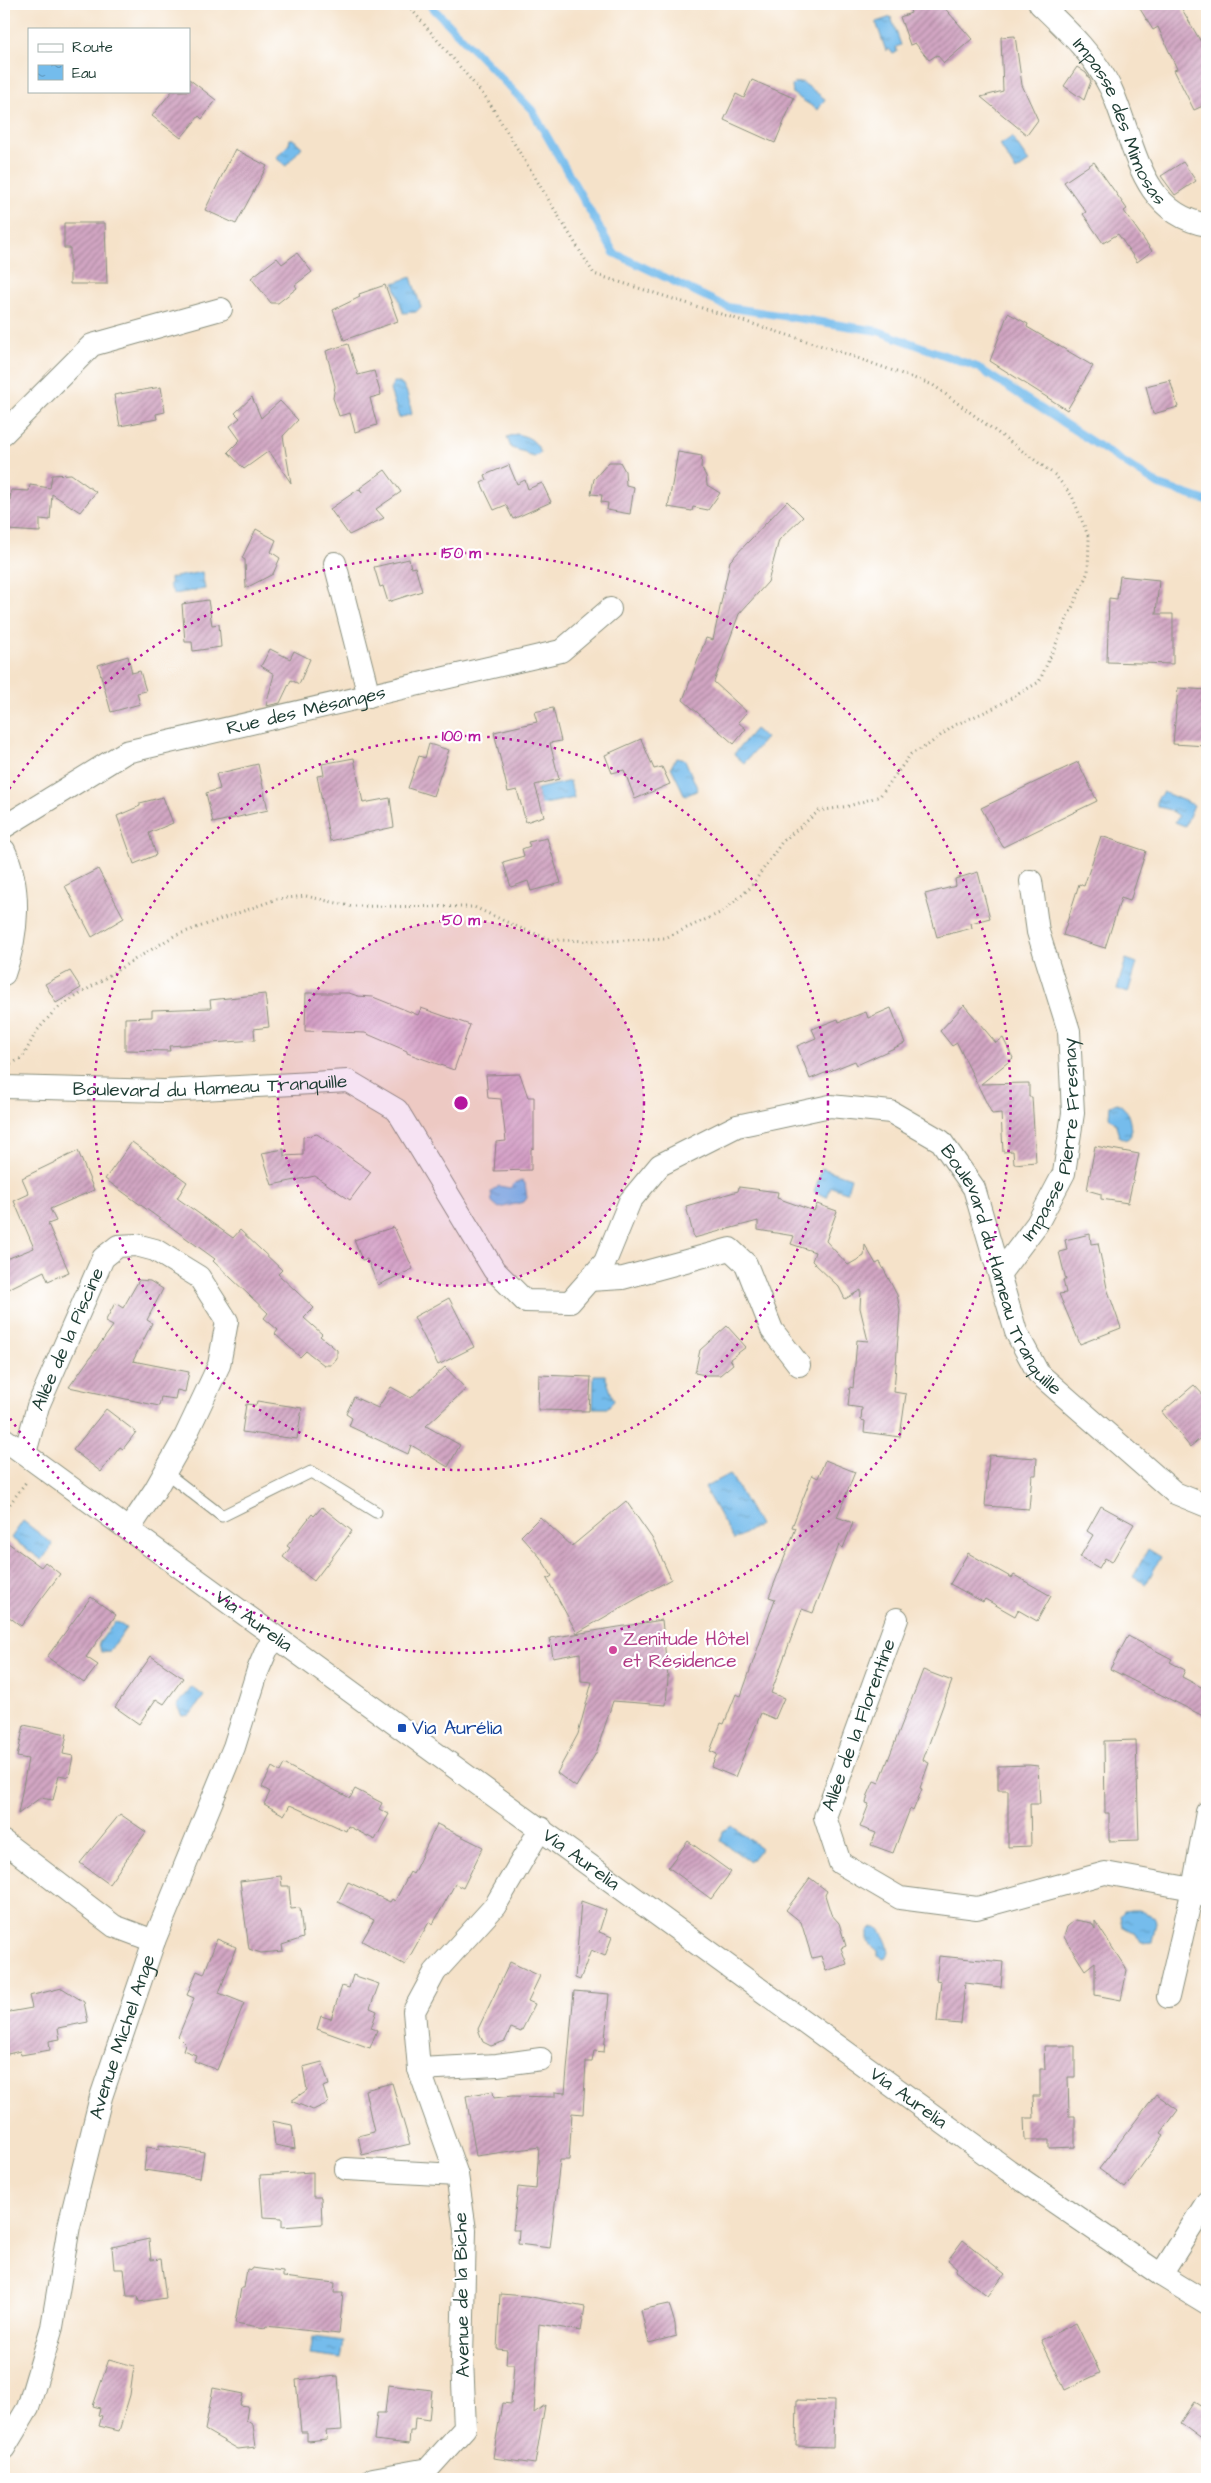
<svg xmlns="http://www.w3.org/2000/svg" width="1211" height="2483" font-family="'Architects Daughter',sans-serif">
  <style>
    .water { fill: url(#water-ripples); stroke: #4a7c90 }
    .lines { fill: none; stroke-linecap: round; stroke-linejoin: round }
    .stream { stroke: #74bcec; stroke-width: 8 }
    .building { fill: url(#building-hatch) }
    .lane-casing { stroke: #8a907e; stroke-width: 13 }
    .street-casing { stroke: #8a907e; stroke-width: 24 }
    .path { stroke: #8a907e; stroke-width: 3; stroke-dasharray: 1 4; stroke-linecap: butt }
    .lane { stroke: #fff; stroke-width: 11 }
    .street { stroke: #fff; stroke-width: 22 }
    .ring { fill: none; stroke: #b5179e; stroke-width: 2.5; stroke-dasharray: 2.5 5 }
    .hotel-dot { fill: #d1479c; stroke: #fff; stroke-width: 2 }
    .transit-dot { fill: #1a4fb4; stroke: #fff; stroke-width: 2 }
    .labels { text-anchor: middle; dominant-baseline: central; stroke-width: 4.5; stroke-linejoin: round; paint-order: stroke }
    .street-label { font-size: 19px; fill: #1f3d34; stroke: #fff }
    .hotel-label { font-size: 19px; fill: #b23c85; stroke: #fff; text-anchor: start }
    .transit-label { font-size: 19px; fill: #164399; stroke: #fff; text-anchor: start }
    .centre { fill: #b5179e; stroke: #fff; stroke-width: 2.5 }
    .ring-label { font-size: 15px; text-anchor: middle; font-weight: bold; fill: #b5179e; stroke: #fff; stroke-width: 4.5; stroke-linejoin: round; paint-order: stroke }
  </style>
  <defs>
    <pattern id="water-ripples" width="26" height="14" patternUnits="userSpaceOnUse" patternTransform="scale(1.25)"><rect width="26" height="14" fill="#74bcec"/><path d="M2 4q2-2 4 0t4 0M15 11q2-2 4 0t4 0" fill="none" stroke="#5f9ac0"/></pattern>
    <pattern id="building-hatch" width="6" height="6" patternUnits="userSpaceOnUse" patternTransform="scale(1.25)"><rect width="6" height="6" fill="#d2a6c3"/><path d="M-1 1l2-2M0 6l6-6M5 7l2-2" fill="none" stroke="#aa889f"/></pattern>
  </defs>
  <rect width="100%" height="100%" fill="#fff"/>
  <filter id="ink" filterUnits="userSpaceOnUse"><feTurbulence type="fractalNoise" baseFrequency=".02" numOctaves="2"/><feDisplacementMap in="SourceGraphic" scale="10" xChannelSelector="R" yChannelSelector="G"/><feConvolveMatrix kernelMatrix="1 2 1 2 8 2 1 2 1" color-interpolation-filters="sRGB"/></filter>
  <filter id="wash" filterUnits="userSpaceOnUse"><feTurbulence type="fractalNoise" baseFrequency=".0096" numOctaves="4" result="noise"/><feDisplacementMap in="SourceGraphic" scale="20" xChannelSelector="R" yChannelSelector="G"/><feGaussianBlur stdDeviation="1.12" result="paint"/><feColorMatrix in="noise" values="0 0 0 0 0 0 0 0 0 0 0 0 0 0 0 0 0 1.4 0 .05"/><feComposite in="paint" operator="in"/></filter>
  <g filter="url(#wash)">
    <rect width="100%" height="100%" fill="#f5e2c9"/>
    <path class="water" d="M891,17L901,45L896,47L897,52L893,54L889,49L886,51L876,22Z
      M802,82L825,99L818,110L793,94L792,86L795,83Z
      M1012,137L1029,162L1016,171L1000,145Z
      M290,139H293L302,147L286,166L276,158L289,144Z
      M411,277L421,307L416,312L403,313L394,283Z
      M394,382C408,381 409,403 412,414L399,418L390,390Z
      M516,434C530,437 535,440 541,453L534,457L527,455L525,452L511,448L507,437Z
      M202,572L205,589L174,594C166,580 171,591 170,578Z
      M755,729L766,738L744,763L734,754Z
      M676,758L685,760L698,790L685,796L671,767Z
      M570,781L574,798L540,805L537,789Z
      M1163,792L1194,805L1185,826L1175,822L1179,816C1172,810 1165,808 1157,807V799Z
      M1126,959L1137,963L1128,993L1117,989Z
      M1117,1103C1129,1108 1131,1123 1131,1135L1127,1140L1119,1136L1115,1123L1109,1117L1110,1106Z
      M822,1168L851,1178L847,1192L831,1187L827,1197L814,1192Z
      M522,1181L525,1183L527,1198L524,1202L499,1208L492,1202L491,1192L499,1186L510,1188L515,1183Z
      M594,1375H605L614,1401L607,1408H593Z
      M730,1474L759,1525L734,1540L704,1488Z
      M23,1521L53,1544L42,1560L11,1538Z
      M1148,1549L1161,1557L1146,1584L1133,1577Z
      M115,1621L126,1628L110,1651L101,1652L99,1643Z
      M192,1687L204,1696L190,1715L182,1716L177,1706Z
      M732,1826L761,1848L750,1862L721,1841L723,1831Z
      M1131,1910H1139L1155,1917L1156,1922L1152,1942L1141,1943L1136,1934L1122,1926L1120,1916L1124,1911Z
      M872,1927H877C883,1933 888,1943 889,1952L884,1959L878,1956V1951L868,1942V1931Z
      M313,2337L344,2341L341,2359L310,2355Z"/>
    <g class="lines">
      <path class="stream" d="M429,4L532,110L614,253L727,307L878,331L977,367L1159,485L1207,501"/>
    </g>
    <g id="blocks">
      <path class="building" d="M908,4H941L972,39L944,63L937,55L929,60L915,43L910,45L900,17L911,13Z
        M1137,4H1179L1201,42L1207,39V104L1194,110L1174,70L1177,69L1158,27L1153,30Z
        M1015,36L1022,85L1038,120L1027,135L981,97L1003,91L1001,37Z
        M1077,67L1086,73L1091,81L1084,100L1064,86Z
        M189,79L216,100L202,119L199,116L181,138L152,116L172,91H189Z
        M752,80L794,98L775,143L724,120L736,94L744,98Z
        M235,149L267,166L236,224L205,210Z
        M1094,162L1127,209L1124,211L1152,251L1137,262L1118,234L1103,243L1083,214L1086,212L1064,182Z
        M1183,162L1196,181L1175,195L1161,176Z
        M64,223H105L107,284H70V248H64Z
        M297,253L312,272L295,285L297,288L278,303H271L251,278L277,258L282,264Z
        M385,285L398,321L344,340L333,310L360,297L359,294Z
        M1008,313L1028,324L1027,327L1093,366L1067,410L990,361Z
        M348,344L358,375L374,371L381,395L370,398L377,425L355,432L350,413L339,416L333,398L335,386L326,351Z
        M1170,380L1178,407L1153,414L1146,386Z
        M161,387L165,412L156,414L157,419L120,426L114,395Z
        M252,397L261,418L280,401L298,420L283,436L291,483L269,451L244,469L228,452L240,440L230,426L240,418L235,413Z
        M678,452L702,456L701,467L706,476L707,485L720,493L708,510L693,507L692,511L668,507Z
        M609,462H620L625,471L626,485L634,487L630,514L607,510L608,503L601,502L602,495L591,494L594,479Z
        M509,465L517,484L525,480L528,489L542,483L551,502L513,519L506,505L494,510L481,483L487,480L485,475Z
        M385,470L401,492L376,509L384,518L349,535L330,509L359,489L362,493L360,488Z
        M71,474L96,492L80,512L52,494L50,520L40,519V532L7,530L11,490L29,491L30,485L50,488L52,475Z
        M787,501L803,517L779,540L768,582L739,614L714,682L747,712L738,722L746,729L734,744L683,700L706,638L713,640L730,561Z
        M256,529L276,540L271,552L280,558L273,574L246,588L245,560L242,558Z
        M409,559L411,568L415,567L422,591L388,602L383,586L380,587L374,567Z
        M1120,576L1159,580L1156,614H1173V664L1107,662L1109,598L1117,599Z
        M208,600L212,625L219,624L221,647L193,651L192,642H185L182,604Z
        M270,649L290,659L294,651L310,659L299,684L291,680L280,703L266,706L274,674L261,666Z
        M128,656L132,673L140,671L146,691L137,693L140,704L111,712L98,665Z
        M1178,688L1207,690V746L1173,744Z
        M553,708L561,741L550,743L559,779L535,785L544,816L526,822L517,790L508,792L494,732L537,722L534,712Z
        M641,739L654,769L662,767L670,784L635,799L624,770L612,773L605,755Z
        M429,744L449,750L433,796L408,788L419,756L425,758Z
        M354,758L363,803L390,798L394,827L330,841L317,776L324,775L322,764Z
        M1078,762L1097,801L1003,847L981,808Z
        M258,764L268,810L213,823L206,793L220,789L216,774Z
        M163,797L173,823L149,833L156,855L134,864L117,816L140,806V803Z
        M1101,836L1146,851L1130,901L1121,898L1105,948L1063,935L1079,884L1084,886Z
        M547,838L561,883L531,891L528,881L511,887L503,862L524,856L522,849L530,846L528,842Z
        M98,869L124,918L92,937L65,886Z
        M978,872L990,918L971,923L972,928L937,937L925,894L956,886L955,879Z
        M70,971L81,988L56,1003L45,984Z
        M306,993H349L358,996L373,997L418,1015L421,1008L470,1025L454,1070L407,1053V1051L365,1033L305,1031Z
        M265,994L269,1027L254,1029L255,1040L169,1046L170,1051L125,1050V1018L152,1017V1010L211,1008L210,1000Z
        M964,1005L996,1043L1003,1038L1013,1058L981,1084L1029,1083V1097H1032L1036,1162L1014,1164L1013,1151L1003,1152L1001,1113L992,1114L957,1043L952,1046L940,1031Z
        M891,1008L905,1043L857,1065L855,1061L810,1079L797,1046L816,1038L812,1029L838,1019L839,1022L866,1012L868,1018Z
        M520,1074L528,1097H534V1148L531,1149V1170L494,1171L496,1142L506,1141L501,1099L488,1098L486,1075Z
        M317,1134L371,1172L350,1200L315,1176L272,1185L262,1153L284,1149V1156L303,1155V1137Z
        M132,1142L187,1182L177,1198L233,1238L240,1230L282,1270L278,1274L314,1308L304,1318L322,1334L320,1336L337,1350V1358L331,1365H324L306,1351L300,1357L275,1334L278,1330L264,1318L268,1313L213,1261L215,1259L105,1179Z
        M1095,1146L1139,1154L1128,1203L1101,1199V1194L1087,1190Z
        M78,1151L94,1190L50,1209L56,1221L48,1224L69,1272L48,1281L44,1271L4,1291V1260L34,1248L14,1201L29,1194L22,1178Z
        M739,1187L778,1192L777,1198L814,1211L817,1204L837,1211L826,1241L848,1265L864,1256L865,1245L876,1264L880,1262L897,1295L900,1310L894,1392L906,1394L900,1437L864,1432L865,1421L861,1420L862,1408L848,1406L850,1387L853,1388L857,1340L868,1341L860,1308L861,1290L845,1299L839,1287L812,1261L815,1252L791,1244L794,1236L758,1230V1221L694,1238L686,1206L738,1191Z
        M394,1227L413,1269L378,1285L367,1259L362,1260L354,1240Z
        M1090,1234L1091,1244L1098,1243L1107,1288L1121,1328L1080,1344L1059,1294L1066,1293L1063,1280H1066L1059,1252L1067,1250L1065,1240Z
        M139,1280L150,1281L163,1289L147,1320L152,1323L133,1361L189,1372L185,1392L177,1390L175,1399L161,1397L159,1406L69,1387L113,1326L105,1322L115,1303L123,1308Z
        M449,1298L474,1347L438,1365L414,1317Z
        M727,1326L746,1347L730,1359L733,1364L720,1375H705L695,1373L700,1350Z
        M445,1367L466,1389L426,1426L460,1445L448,1467L411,1445L408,1454L349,1426L352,1418L346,1414L354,1397L378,1408L391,1387L411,1398Z
        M539,1375L591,1377L589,1411L538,1410Z
        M1194,1385L1207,1399V1433L1190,1447L1162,1412Z
        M257,1401L302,1408L297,1439L242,1432L246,1404L256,1405Z
        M106,1409L136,1432L123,1449L120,1447L101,1472L73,1450Z
        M989,1455L1037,1458L1036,1475H1032L1029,1509L985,1506Z
        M825,1460L855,1472L837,1517L853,1523L843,1548L839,1545L813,1613L802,1609L771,1693L784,1698L775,1719L761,1713L735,1777L711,1767L717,1754L710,1751L721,1723L724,1724L736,1694L741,1696L775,1599L769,1597L796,1528L792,1527L812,1475L818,1478Z
        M626,1501L654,1541L671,1579L577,1633L547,1579L552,1576L540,1557L521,1536L540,1517L572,1546Z
        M1101,1506L1134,1524L1112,1562L1105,1558L1099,1568L1080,1557L1093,1535L1087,1531Z
        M322,1507L352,1531L314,1581L283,1557L290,1548L287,1546L312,1514L314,1516Z
        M4,1540L41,1567L45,1562L60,1574L21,1626L4,1613Z
        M968,1553L1012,1578L1014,1575L1051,1596L1037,1621L1018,1610L1015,1616L985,1599L983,1602L950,1584Z
        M91,1597L116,1615L86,1657L98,1665L84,1683L47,1657Z
        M662,1620L668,1678L666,1705L613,1701L596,1753L576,1787L557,1773L578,1734L592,1682L581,1681L580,1653L553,1658L550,1638Z
        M1128,1636L1172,1659L1170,1662L1185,1670L1182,1677L1207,1690V1718L1110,1669Z
        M151,1656L183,1678L164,1704L156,1699L139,1724L115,1707Z
        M923,1670L952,1681L923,1760L929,1763L920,1788L922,1789L913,1811L910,1809L893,1853L871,1845L876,1833L860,1827L869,1804L866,1803L868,1795L874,1781L879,1783Z
        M24,1725L67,1734L63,1754L73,1756L69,1777L59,1775L53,1800L40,1798L18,1814L28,1759L17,1757Z
        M1136,1740L1139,1840L1109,1841V1813H1105L1104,1741Z
        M284,1764L350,1798L355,1789L382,1803L379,1809L389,1814L375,1840L348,1826L346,1831L290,1805L284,1815L264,1804L270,1792L262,1787L272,1767L280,1772Z
        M1029,1765L1038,1766L1040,1804H1030L1031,1846L1008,1847V1790H998V1766Z
        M120,1814L146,1832L109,1884L80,1863Z
        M437,1824L483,1847L463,1888L455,1884L433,1924L429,1922L405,1965L362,1941L374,1920L338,1902L348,1882L390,1902L392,1899L395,1901L410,1872L413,1874Z
        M688,1841L731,1872L711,1899L668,1867Z
        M281,1876L282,1886H289L291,1909L300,1908L303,1938L282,1945L283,1951L261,1953L249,1949L240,1881Z
        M810,1878L827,1891L825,1895L831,1914L839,1923L846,1946L841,1948L847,1964L826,1971L821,1956L812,1958L801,1922L786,1910Z
        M581,1901L606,1910L599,1932L612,1937L605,1956L591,1950L580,1980L575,1978Z
        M1075,1920L1092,1923L1095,1929V1921L1127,1970L1121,2000L1095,1995V1962L1085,1970L1064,1937L1067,1927Z
        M217,1939L236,1947L219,1993L244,2003L217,2070L194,2061L196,2055L183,2050L185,2044L178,2037L194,1998L187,1995L197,1971L204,1974Z
        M939,1956L1003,1962L1001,1987L965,1983L961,2024L937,2022L941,1981L936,1980Z
        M510,1962L540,1976L528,2001L535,2004L521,2032L511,2028L505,2041L491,2046L483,2042L478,2029Z
        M353,1975L379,1984L370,2008L377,2011L371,2028L377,2030L370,2048L317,2029L321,2016L331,2019L342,1986L349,1988Z
        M62,1988L84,2002L88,2022L58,2028L60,2039L49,2041L50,2050L21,2055L20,2051L4,2055V2013L32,2008L29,1996Z
        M574,1991L609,1994L604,2052L594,2051L592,2062H586L583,2114L572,2113L569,2160H560L550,2248L518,2244L519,2230H513L518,2187L536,2189L539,2147L476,2156L466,2096L493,2091L494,2098L512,2096L555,2097V2092L565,2093Z
        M1044,2046H1075V2077H1068L1069,2116H1075V2147L1049,2148V2140H1025L1024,2118H1034L1033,2096H1040V2069H1045Z
        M322,2062L329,2085L323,2087L328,2103L313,2110L291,2101L307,2090L303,2067Z
        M392,2083L410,2144L362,2155L358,2136L374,2132L365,2090Z
        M1156,2094L1178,2110L1161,2133L1164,2135L1125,2188L1099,2169Z
        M272,2121L292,2125L295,2149L275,2145Z
        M159,2145L204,2152L200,2178L144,2170L147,2147L159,2149Z
        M313,2172V2197H321L322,2224L282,2227V2218L263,2217L260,2175Z
        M149,2239L151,2260L161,2259L166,2298L139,2302L138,2296H127L124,2269H114L112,2247Z
        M963,2240L1005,2274L988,2296L955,2271L957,2268L948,2260Z
        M252,2268L283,2272V2277L335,2283L334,2293H343L339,2334L266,2326L265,2328L235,2323L241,2288H244L247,2269L252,2270Z
        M500,2294L526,2296L585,2307L581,2331L539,2324L534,2413L545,2405L535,2464L493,2458L502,2403L511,2404L514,2364H506L507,2350L497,2349Z
        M669,2304L675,2324L676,2336L649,2343L641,2310Z
        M1076,2323L1100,2373L1065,2390L1041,2340Z
        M109,2359L134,2366L130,2395L119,2431L99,2426L102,2416L98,2415L100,2408L93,2406Z
        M338,2376L342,2430L326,2431L327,2439L307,2441V2432H301L296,2380Z
        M388,2385L432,2390L429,2420L415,2418L414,2431H410L409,2444L374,2440L377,2413H385Z
        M213,2388L243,2394L240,2405L248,2406L246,2420L253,2425L256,2447L238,2449L205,2430Z
        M797,2400L834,2401L833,2447L796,2446Z
        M1194,2402L1207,2410V2443L1180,2423Z"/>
    </g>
  </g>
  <g filter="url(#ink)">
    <use href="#blocks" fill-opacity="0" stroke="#8a907e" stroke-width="1"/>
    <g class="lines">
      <defs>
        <path id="lane" d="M165,1472L222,1516L311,1472L376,1512"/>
        <g id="street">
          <path id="s1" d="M1040,4C1067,30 1094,55 1111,89C1135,141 1139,213 1207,225"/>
          <path d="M4,433L92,345L221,309"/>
          <path d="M335,563L369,696"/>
          <path id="s2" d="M4,827L126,752L561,651L610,609"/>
          <path d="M4,850C22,888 18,935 4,974"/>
          <path id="s3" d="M4,1087L164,1091L348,1081L397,1110L494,1270L525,1301L570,1302L605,1262L630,1201L660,1165L737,1126L830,1106L891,1112L941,1141L974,1188L1016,1332L1038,1373L1175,1493L1207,1506"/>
          <path id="s4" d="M1000,1273L1037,1224L1064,1173L1073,1113L1069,1031L1038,932L1031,881"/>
          <path d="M589,1280L623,1278L730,1249L746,1264L772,1330L799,1365"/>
          <path id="s5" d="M4,1439L1008,2170L1161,2275L1207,2303"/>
          <path id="s6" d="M25,1453L38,1406L103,1258L118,1246L136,1245L155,1250L199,1277L227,1321L219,1365L185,1437L155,1490L129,1529"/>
          <path d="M897,1619L825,1817L840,1863L900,1898L977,1908L1105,1873L1193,1889L1207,1897"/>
          <path d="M4,1842L114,1926L154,1941"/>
          <path d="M1168,1997L1193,1889L1207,1812"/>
          <path d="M419,2069L497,2065L541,2059"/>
          <path d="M346,2169L457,2175"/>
          <path d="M1161,2275L1207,2202"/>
          <path id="s7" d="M4,2448L28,2408L52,2327L69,2226L101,2097L154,1941L234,1747L258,1670L267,1649L277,1638"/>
          <path d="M373,2479L428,2469L465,2428L462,2359L465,2230L457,2175L419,2069L414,2011L435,1972L495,1906L541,1828"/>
        </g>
      </defs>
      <use href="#lane" class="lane-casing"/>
      <use href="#street" class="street-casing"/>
      <path class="path" d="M11,1064L23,1057L36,1032L55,1010L119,969L174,936L277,899L306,896L350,906L474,907L520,928L552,940L611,941L665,938L722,912L750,888L782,842L819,811L849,806L880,796L911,754L928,745L955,725L994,708L1039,682L1088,572L1089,538L1072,496L1055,475L933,385L832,349L594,274L487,99L407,4
        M4,1512L26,1482"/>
      <use href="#lane" class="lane"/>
      <use href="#street" class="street"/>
    </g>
  </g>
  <circle cx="461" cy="1103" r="183" fill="#b5179e" fill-opacity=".12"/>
  <g class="ring">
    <circle cx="461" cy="1103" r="183"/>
    <circle cx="461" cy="1103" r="367"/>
    <path d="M5 795A550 550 0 1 1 5 1411"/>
  </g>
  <circle class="hotel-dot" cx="613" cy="1650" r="5"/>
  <rect class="transit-dot" x="397" y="1723" width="10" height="10" rx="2.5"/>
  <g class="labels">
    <g class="street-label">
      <text stroke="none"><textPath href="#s1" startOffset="144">Impasse des Mimosas</textPath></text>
      <text stroke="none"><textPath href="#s2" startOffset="328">Rue des Mésanges</textPath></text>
      <text stroke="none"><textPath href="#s3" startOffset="206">Boulevard du Hameau Tranquille</textPath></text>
      <text stroke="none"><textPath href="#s4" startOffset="149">Impasse Pierre Fresnay</textPath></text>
      <text stroke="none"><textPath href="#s3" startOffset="1288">Boulevard du Hameau Tranquille</textPath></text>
      <text stroke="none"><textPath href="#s6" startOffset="122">Allée de la Piscine</textPath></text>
      <text stroke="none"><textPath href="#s5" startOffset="309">Via Aurelia</textPath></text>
      <text transform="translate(859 1725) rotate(-70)">Allée de la Florentine</text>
      <text stroke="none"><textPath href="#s5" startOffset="714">Via Aurelia</textPath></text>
      <text stroke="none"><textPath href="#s7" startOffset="430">Avenue Michel Ange</textPath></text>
      <text stroke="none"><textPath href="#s5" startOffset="1119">Via Aurelia</textPath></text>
      <text transform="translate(462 2295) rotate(-91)">Avenue de la Biche</text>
    </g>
    <g class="hotel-label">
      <text x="623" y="1639">Zenitude Hôtel<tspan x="623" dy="22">et Résidence</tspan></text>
    </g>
    <g class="transit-label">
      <text x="412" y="1728">Via Aurélia</text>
    </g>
  </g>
  <circle cx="461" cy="1103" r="8" class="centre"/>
  <g class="ring-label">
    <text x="461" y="558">150 m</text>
    <text x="461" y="741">100 m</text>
    <text x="461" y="925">50 m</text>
  </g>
  <rect width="1211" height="2483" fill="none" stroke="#fff" stroke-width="20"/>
  <rect x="28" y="28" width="162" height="65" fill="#ffffff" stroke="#a5b1ae"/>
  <rect x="38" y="44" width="25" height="8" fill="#ffffff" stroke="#a5b1ae"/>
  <text x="72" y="52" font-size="15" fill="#1f3d34">Route</text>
  <rect x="38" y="65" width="25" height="15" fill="url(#water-ripples)" stroke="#a5b1ae"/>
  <text x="72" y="78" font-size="15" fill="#1f3d34">Eau</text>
</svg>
